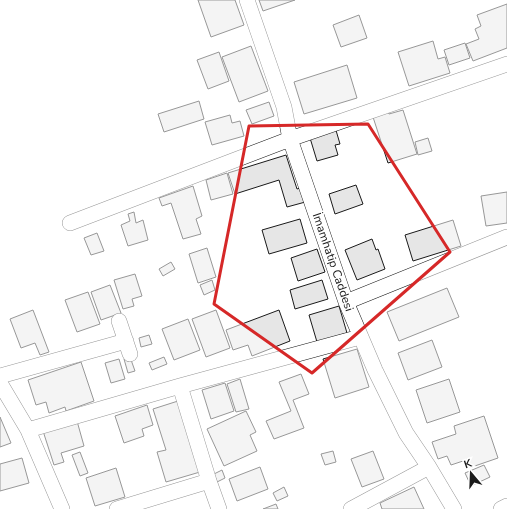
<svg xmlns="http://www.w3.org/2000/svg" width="507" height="509" font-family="'Nunito Sans',sans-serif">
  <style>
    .building { fill: #e6e6e6; stroke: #1a1a1a }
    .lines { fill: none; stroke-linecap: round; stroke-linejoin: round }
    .minor-casing { stroke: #1a1a1a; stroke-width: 16 }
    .minor { stroke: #fff; stroke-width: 15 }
    .marked { fill: none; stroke: #d62828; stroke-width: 3; stroke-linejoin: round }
    .labels { text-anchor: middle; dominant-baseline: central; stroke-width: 3; stroke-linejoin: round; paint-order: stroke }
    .street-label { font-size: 12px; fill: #1a1a1a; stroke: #fff }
  </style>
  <rect width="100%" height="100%" fill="#fff"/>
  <path class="building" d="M198,0H235L244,25L211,37Z
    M259,0H295L263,11Z
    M507,4V48L473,61L466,44L479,39L475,29L481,26L477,15Z
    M359,15L367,38L341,47L333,25Z
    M433,41L438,59L445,57L450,73L409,86L398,52Z
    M465,43L470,58L449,65L444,50Z
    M251,46L268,91L239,102L222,57Z
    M219,52L229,81L208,89L197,60Z
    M347,65L357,98L304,114L294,82Z
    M199,101L204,119L164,132L158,114Z
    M269,102L274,116L252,124L246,110Z
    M387,109L389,114L403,110L417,154L388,163L372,114Z
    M230,115L232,123L240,121L244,136L212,145L205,122Z
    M333,120L340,144L335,145L338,155L317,161L307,128Z
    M428,138L432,151L418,155L415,142Z
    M286,155L297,189L304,187L309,201L287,207L279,180L235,194L228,173Z
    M227,173L233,194L211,200L206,180Z
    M356,185L363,204L335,214L329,194Z
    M193,186L202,216L196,219L201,234L183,239L171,203L162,206L159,198Z
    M507,192V223L486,226L481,196Z
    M134,212L136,223L143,220L148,240L128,246L121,225L130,221L128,214Z
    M300,219L307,243L269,254L262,230Z
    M453,220L461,246L413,261L405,235Z
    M97,233L104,251L91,255L84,238Z
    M372,239L376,250L378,249L385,269L357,280L345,250Z
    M207,248L216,277L198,283L189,254Z
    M317,249L325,272L298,281L291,258Z
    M171,262L175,269L163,276L159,269Z
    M135,274L142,296L132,299L134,306L123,309L114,280Z
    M212,280L215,290L204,295L200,285Z
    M322,280L328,299L295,309L290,290Z
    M110,285L121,313L101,320L91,292Z
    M447,288L459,317L399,341L387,312Z
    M88,292L100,324L77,332L65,300Z
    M339,306L347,333L317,342L309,315Z
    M33,310L49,352L40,355L35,343L21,348L10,319Z
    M216,310L230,348L206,357L192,319Z
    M279,310L290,341L252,356L248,345L233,350L226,330Z
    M188,319L200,350L174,360L162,329Z
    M149,335L152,344L141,347L139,338Z
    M432,340L442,367L408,380L398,353Z
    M357,349L369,387L335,398L323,359Z
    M130,357L135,371L128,373L124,359Z
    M164,357L167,364L152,370L149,363Z
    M119,359L125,379L111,383L105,363Z
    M81,362L94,401L66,411L65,407L49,413L46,402L36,405L28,380Z
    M301,374L309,394L293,400L304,428L274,439L266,421L291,411L279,382Z
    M240,379L249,409L236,412L227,384Z
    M449,379L460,412L427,423L416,390Z
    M225,383L234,411L211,419L202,390Z
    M178,401L200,472L166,482L157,452L166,450L153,409Z
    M147,405L153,425L142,429L144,436L124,443L115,416Z
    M246,411L256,432L250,435L257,451L224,466L207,429Z
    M484,416L498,458L469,468L466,460L451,465L447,456L438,459L432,442L456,434L454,426Z
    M0,417L11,443L0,447Z
    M77,421L84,446L61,453L64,462L54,465L43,431Z
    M333,451L336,462L325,465L321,454Z
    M373,451L384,479L362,487L351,459Z
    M80,452L88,473L80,476L72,455Z
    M22,458L29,483L0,491V464Z
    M484,465L490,477L471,486L465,473Z
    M260,467L268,489L237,501L229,479Z
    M116,468L125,497L95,506L86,478Z
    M222,470L225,478L217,482L214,474Z
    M284,487L288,496L277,501L273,493Z
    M414,487L424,509H382L380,503Z
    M276,504L278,509H263Z"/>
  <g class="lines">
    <defs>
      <path id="minor" d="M247,0L284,107L290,139L346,302L375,370L406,433L429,467L454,509
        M70,223L290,139L507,64
        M346,302L507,237
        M119,321L130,354
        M0,376L126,341
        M0,383L28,430L62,509
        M28,430L180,386L360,337
        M209,481L219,509
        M117,509L209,481L180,386
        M351,509L429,467
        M501,509L507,506"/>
    </defs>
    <use href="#minor" class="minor-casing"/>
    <use href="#minor" class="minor"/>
  </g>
  <path d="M0 0H507V509H0ZM368,124L450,252L312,373L214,304L249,126Z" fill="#fff" fill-opacity=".55" fill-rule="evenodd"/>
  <path class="marked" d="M368,124L450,252L312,373L214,304L249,126Z"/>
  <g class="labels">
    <g class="street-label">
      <text transform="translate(333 262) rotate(71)">İmamhatip Caddesi</text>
    </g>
  </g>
  <g transform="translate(471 473) rotate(341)" stroke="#ffffff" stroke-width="3" paint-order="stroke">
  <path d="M0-3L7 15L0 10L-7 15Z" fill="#1a1a1a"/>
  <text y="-6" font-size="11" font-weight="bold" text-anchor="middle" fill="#1a1a1a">K</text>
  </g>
</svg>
